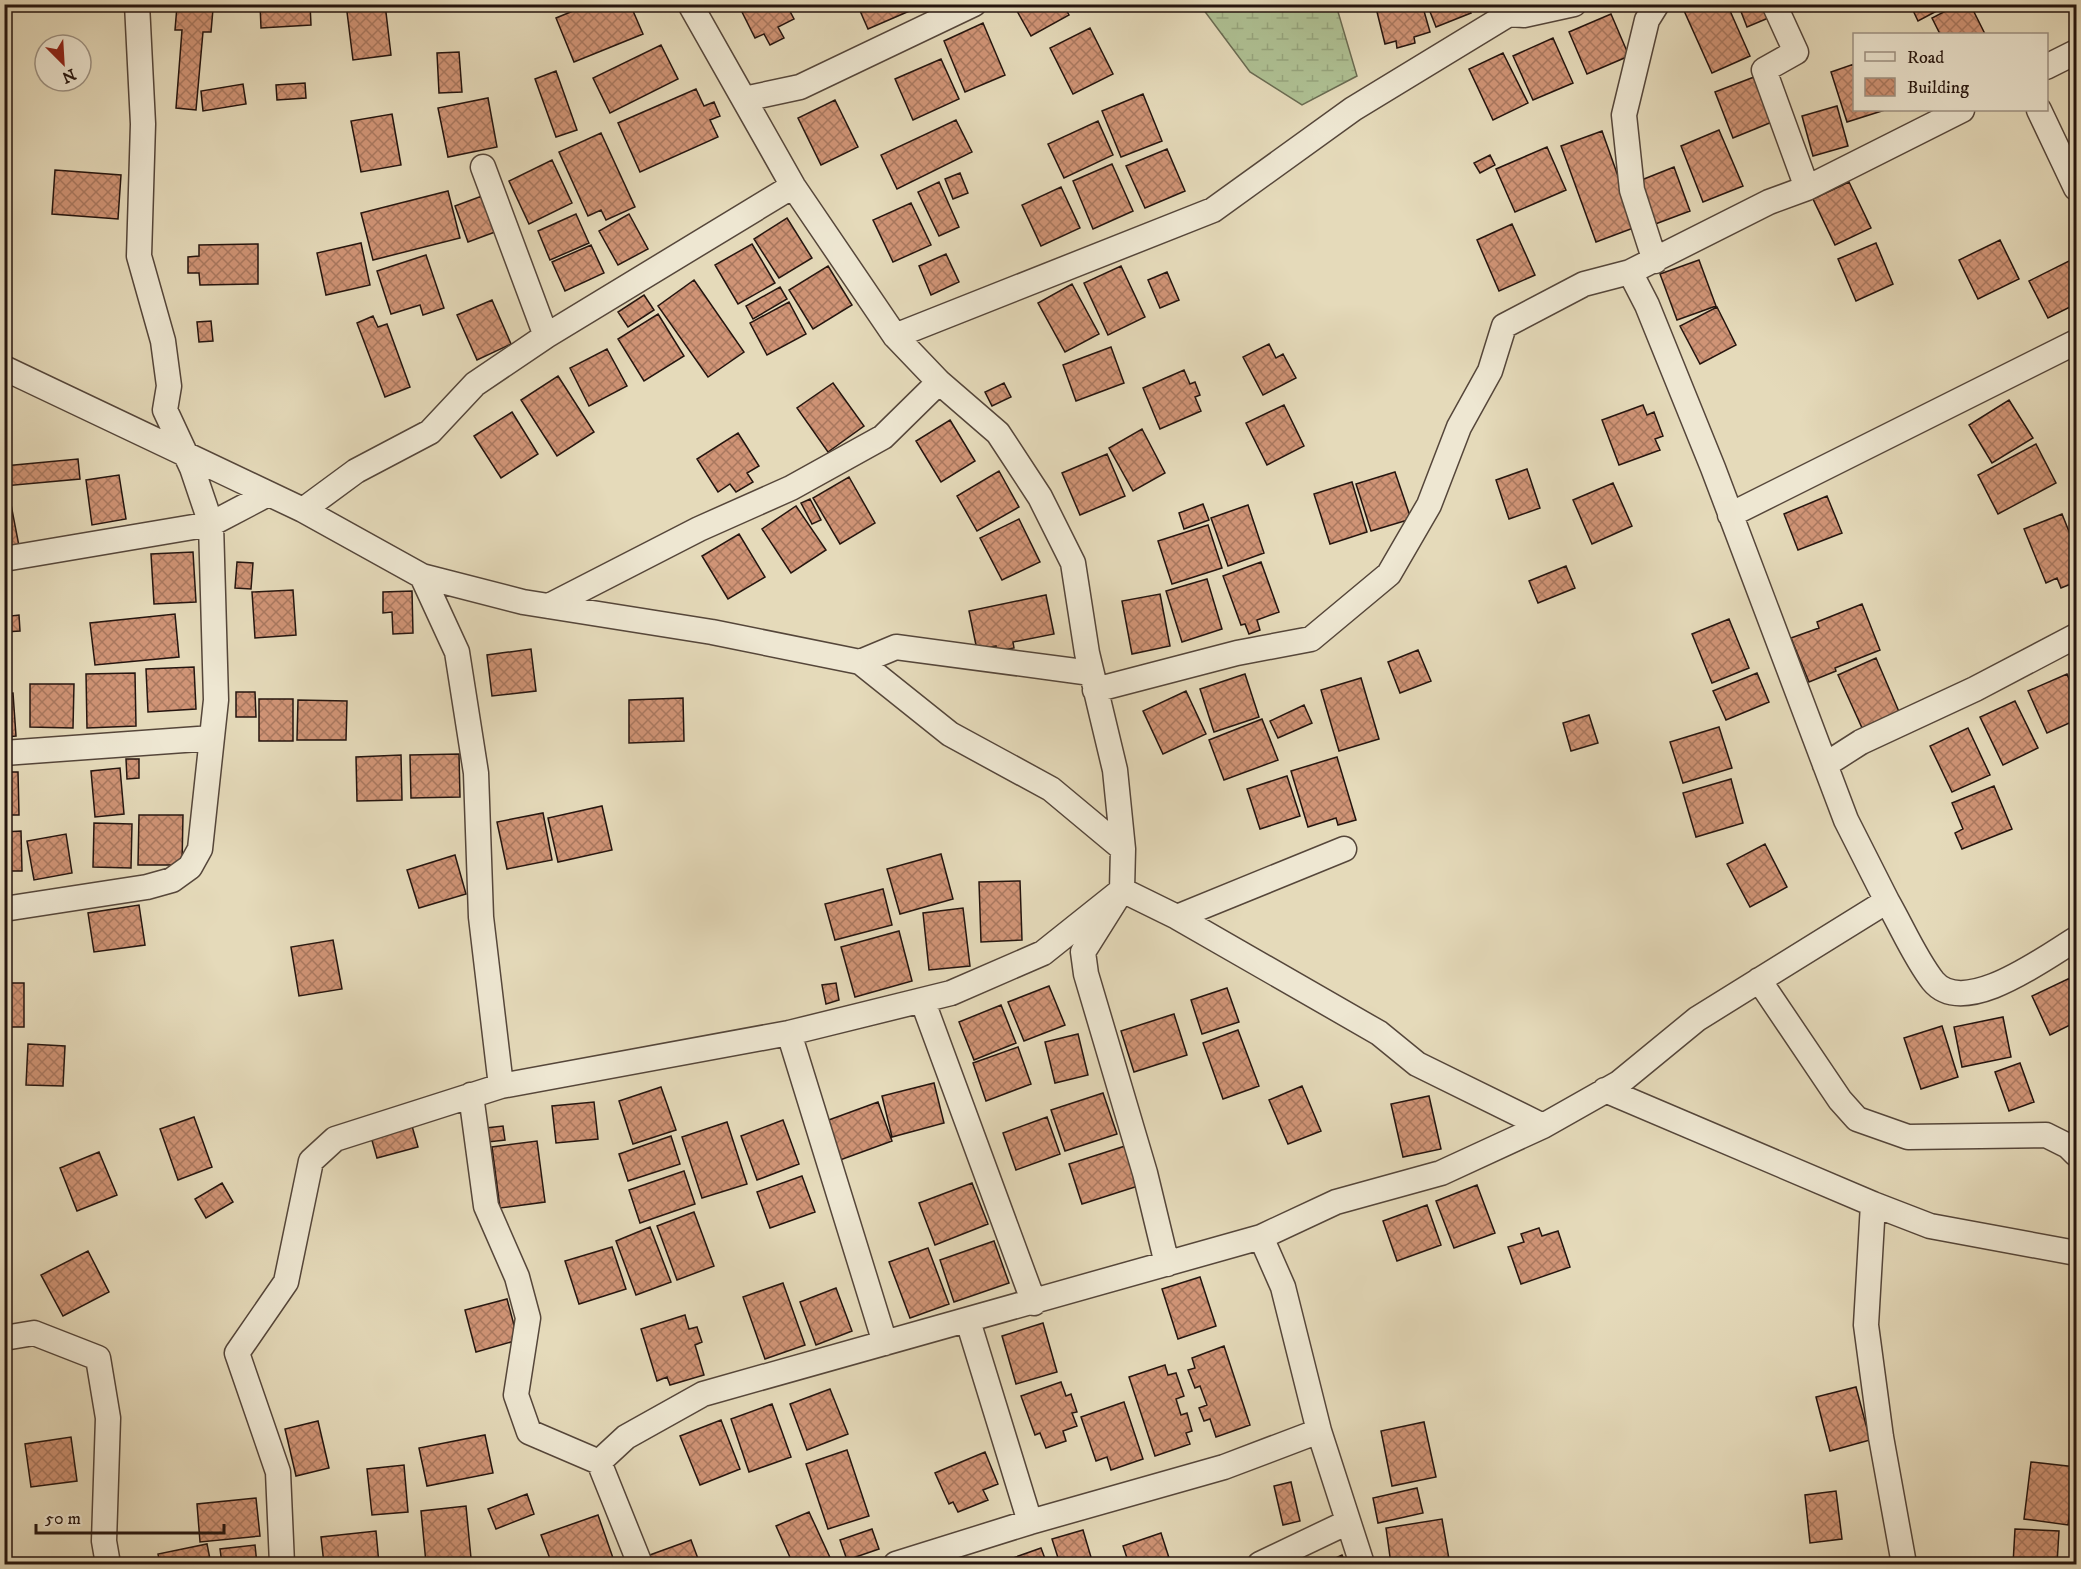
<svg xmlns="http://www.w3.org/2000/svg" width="2081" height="1569" font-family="'IM FELL DW Pica',serif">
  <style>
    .wetland { fill: url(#wetland-marsh); stroke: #6a6b52; stroke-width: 1.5 }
    .building { fill: url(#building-cross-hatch); stroke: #25150f; stroke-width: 1.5 }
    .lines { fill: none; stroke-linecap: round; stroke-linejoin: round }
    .street-casing { stroke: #55463a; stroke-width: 27 }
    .street { stroke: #eee7d2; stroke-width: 24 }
  </style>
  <defs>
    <pattern id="wetland-marsh" width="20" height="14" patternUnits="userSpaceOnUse" patternTransform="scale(1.5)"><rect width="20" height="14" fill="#afc194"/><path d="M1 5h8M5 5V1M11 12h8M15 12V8" fill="none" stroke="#96a57e"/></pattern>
    <pattern id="building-cross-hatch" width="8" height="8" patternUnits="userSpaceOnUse" patternTransform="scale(1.5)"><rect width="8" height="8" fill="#d09476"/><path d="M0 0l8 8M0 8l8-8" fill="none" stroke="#a9785f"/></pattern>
  </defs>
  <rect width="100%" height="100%" fill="#e5daba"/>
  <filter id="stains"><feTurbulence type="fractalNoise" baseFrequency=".00333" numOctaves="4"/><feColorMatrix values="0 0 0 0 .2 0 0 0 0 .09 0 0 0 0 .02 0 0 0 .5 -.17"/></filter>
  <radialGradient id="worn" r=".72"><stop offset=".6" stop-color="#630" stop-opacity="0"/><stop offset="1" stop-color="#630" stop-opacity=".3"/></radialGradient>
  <path class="wetland" d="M1200,5H1336L1357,76L1302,105L1250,72Z"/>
  <path class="building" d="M185,4H205V8L213,9L211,32H203L196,110L176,108L182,30H175L177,6Z
    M260,4H310L311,25L261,28Z
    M346,4H385L391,55L353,60Z
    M590,4H630L643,34L574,62L556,18Z
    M738,4H786L794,19L778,27L784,38L770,45L764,34L755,38Z
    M857,4H912L914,9L868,29Z
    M1013,4H1063L1069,15L1031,36Z
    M1375,4H1422L1430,32L1414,37L1415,43L1397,48L1396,41L1385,44Z
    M1427,4H1467L1471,13L1436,27Z
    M1681,4H1727L1750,56L1712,73Z
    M1738,4H1768L1773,16L1747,27Z
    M1910,4H1950L1918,21Z
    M1959,4H1970L1985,34H1940L1932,18Z
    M1611,14L1629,56L1587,74L1569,32Z
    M983,23L1005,75L965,92L944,41Z
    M1090,28L1113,74L1073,94L1050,48Z
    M1553,38L1573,83L1533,100L1513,56Z
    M661,45L678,79L610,113L593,78Z
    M459,52L462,92L439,93L437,53Z
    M1503,53L1528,103L1493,120L1469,69Z
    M941,59L959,99L913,120L895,79Z
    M1854,64V110H1885L1847,122L1831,72Z
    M556,71L577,130L556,137L535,79Z
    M1754,77L1772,122L1733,138L1715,92Z
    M305,83L306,98L277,100L276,85Z
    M243,84L246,104L203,111L201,91Z
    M696,89L704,106L714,102L720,116L710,120L718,137L640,172L618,123Z
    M1143,94L1162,141L1121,157L1102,111Z
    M488,98L497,147L448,157L438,108Z
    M835,100L858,147L821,165L798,118Z
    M1837,106L1848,146L1813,156L1802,116Z
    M392,114L401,165L361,172L351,121Z
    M956,120L972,152L897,189L881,155Z
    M1098,121L1113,155L1064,178L1048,144Z
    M1719,130L1743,186L1703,202L1681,146Z
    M1602,131L1636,227L1596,242L1561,146Z
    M601,133L635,207L606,220L601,210L588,216L559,152Z
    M1547,147L1566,190L1515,212L1496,169Z
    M1167,149L1185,191L1145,208L1126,166Z
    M1490,155L1495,165L1480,173L1474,163Z
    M552,160L572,203L529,224L509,181Z
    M1112,164L1133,211L1093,229L1073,181Z
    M1674,167L1690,211L1650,226L1634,183Z
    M55,170L121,175L118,219L52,214Z
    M960,173L968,193L953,199L945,179Z
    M939,182L959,227L939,236L918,192Z
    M1849,182L1871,228L1835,245L1813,199Z
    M1061,187L1080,228L1041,246L1022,205Z
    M448,191L460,238L373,260L361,213Z
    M482,196L495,232L468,242L455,206Z
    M911,203L931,245L893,262L873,220Z
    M576,214L589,243L550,260L538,231Z
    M629,214L648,249L618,265L599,231Z
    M787,218L812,258L779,278L754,239Z
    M1512,224L1535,275L1499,291L1477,240Z
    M2000,240L2019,279L1978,299L1959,260Z
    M361,243L370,285L326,295L317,253Z
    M1876,243L1893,284L1856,301L1838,259Z
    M258,244V284L200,285L199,273H188V257L199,256V245Z
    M752,244L775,283L738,304L715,265Z
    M591,245L604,273L565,291L552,262Z
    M946,254L959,282L931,295L919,266Z
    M426,255L444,308L423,315L420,305L391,314L377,271Z
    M2073,259L2076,266V304L2048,318L2029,281Z
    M1699,260L1716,306L1677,320L1660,274Z
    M828,266L852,305L813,329L789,290Z
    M1121,266L1145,317L1108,335L1084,283Z
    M1167,272L1179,300L1160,308L1148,280Z
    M694,280L744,352L708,377L658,306Z
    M1072,284L1099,334L1065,352L1038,303Z
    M780,287L787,299L753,319L746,306Z
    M644,295L654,310L628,327L618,312Z
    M492,300L511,344L477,360L457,315Z
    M789,302L806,334L767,355L750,323Z
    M1717,307L1736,345L1700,364L1680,326Z
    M658,314L684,356L644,381L618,339Z
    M373,316L378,327L387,324L410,387L385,397L357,323Z
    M211,321L213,341L199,342L197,322Z
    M1269,344L1276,358L1283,354L1296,378L1263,395L1243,357Z
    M1111,347L1124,383L1076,401L1063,365Z
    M607,349L627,386L589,406L570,368Z
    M1184,370L1190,384L1195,382L1200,395L1195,397L1201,411L1160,429L1143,388Z
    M558,376L594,432L557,456L521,400Z
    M833,383L864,426L828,452L797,408Z
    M1004,383L1011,397L992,406L985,392Z
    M2009,400L2033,438L1992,463L1969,425Z
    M1284,405L1304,446L1267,465L1246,423Z
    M1643,405L1647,415L1654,412L1663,436L1655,439L1660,450L1619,465L1602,420Z
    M512,412L538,454L501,478L474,436Z
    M950,420L975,461L941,482L916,441Z
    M1142,429L1165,473L1133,491L1109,448Z
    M738,433L759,466L747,473L753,482L736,492L730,484L718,492L697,459Z
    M2036,444L2056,483L1998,514L1978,475Z
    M1107,454L1125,496L1080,515L1062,473Z
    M78,459L80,479L4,486V466Z
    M1527,469L1540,508L1509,519L1496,480Z
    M999,471L1019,507L977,531L957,496Z
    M1395,472L1411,519L1371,531L1356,484Z
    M119,475L126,519L92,525L86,480Z
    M849,477L875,523L840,544L813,498Z
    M1352,482L1367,532L1330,544L1314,494Z
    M1613,483L1632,526L1592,544L1573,500Z
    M8,489L19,546L4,549V490Z
    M1827,496L1842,533L1798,550L1784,514Z
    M810,499L821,520L812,524L801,503Z
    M1203,504L1209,520L1184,529L1179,513Z
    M1248,505L1264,553L1228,566L1211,518Z
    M796,506L826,550L791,573L762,529Z
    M2062,514L2076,549V582L2061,588L2057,578L2046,583L2024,529Z
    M1019,519L1040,562L1002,580L980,538Z
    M1208,525L1222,568L1172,584L1158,541Z
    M739,534L765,577L728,599L702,556Z
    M193,552L196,602L154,604L151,554Z
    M237,562L253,563L251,589L235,588Z
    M1261,562L1279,612L1257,620L1260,630L1249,634L1245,624L1241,625L1223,576Z
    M1566,566L1575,588L1538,603L1529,581Z
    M4,571H9L11,616L19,615L20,631L4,632Z
    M1207,579L1222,629L1182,642L1166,591Z
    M293,590L296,635L255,638L252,592Z
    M412,591L413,633L393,634L392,612L383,613V592Z
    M1160,594L1170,646L1132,654L1122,601Z
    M1046,595L1054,634L1013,642L1014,648L997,651L996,646L977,650L969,611Z
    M1862,604L1880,650L1835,668L1836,671L1809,682L1791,638L1819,628L1817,622Z
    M175,614L179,657L95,665L90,623Z
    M1729,619L1749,668L1712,683L1692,634Z
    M531,649L536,691L492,696L487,655Z
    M1418,650L1431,681L1400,693L1388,662Z
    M1876,658L1900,714L1863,730L1838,675Z
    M194,667L196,709L148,712L146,669Z
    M135,673L136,726L87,728L86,674Z
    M1757,673L1769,702L1726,720L1713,691Z
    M1245,674L1259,717L1214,732L1200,689Z
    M2067,674L2076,696V720L2047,733L2028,691Z
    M1361,678L1379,739L1339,751L1321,690Z
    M30,684H74L73,728L30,727Z
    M1186,691L1206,734L1163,754L1143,711Z
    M236,692H255L256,717H236Z
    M13,693L16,736L4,737V694Z
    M683,698L684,741L629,743V700Z
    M259,699H293V741H259Z
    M298,700L347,701L346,740H297Z
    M2015,701L2038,748L2003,765L1980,717Z
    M1304,705L1312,723L1278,738L1270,721Z
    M1589,715L1598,743L1571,751L1563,723Z
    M1262,719L1278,760L1224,780L1209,740Z
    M1719,727L1732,768L1683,783L1670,742Z
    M1968,728L1990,775L1952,792L1930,746Z
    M459,754L460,797L411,798L410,755Z
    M401,755L402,800L357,801L356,757Z
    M1337,757L1356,820L1338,825L1336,818L1308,827L1291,771Z
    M126,759H139V778L127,779Z
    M120,768L124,814L95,817L91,771Z
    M4,772H18L19,815H4Z
    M1287,776L1300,816L1260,829L1247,789Z
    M1731,779L1743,823L1696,837L1683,793Z
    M1994,786L2012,829L1962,849L1955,833L1963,829L1952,803Z
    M602,806L612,850L558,862L548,818Z
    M543,813L552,860L507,869L497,822Z
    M139,815H183L182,865H138Z
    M94,823L132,824L131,868L93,867Z
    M21,831L22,871H4V832Z
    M66,834L72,873L34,880L27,841Z
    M1765,844L1787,887L1750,907L1727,864Z
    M941,854L953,899L900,914L887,869Z
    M455,855L466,894L419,908L407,870Z
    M1020,881L1022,940L981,942L979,882Z
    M883,889L892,925L835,940L825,904Z
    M139,905L145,945L94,952L88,913Z
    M963,908L970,966L929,970L923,913Z
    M899,931L912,981L855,997L841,947Z
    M333,940L342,989L299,996L291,947Z
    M2070,978L2076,990V1022L2050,1035L2032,996Z
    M4,983H24V1027H4Z
    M836,983L839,1000L826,1004L822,985Z
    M1049,986L1065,1025L1024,1041L1008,1002Z
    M1227,988L1239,1022L1202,1034L1191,1000Z
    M1001,1005L1016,1043L974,1060L959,1022Z
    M1174,1014L1187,1055L1134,1072L1121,1031Z
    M2003,1017L2011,1057L1962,1067L1954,1027Z
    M1942,1026L1958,1077L1921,1089L1904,1038Z
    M1238,1030L1259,1086L1223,1099L1203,1043Z
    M1078,1034L1088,1075L1055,1083L1045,1042Z
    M28,1044L65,1046L63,1086L26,1085Z
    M1018,1047L1031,1084L986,1101L973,1063Z
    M2020,1063L2034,1102L2009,1111L1995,1072Z
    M934,1083L944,1123L892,1137L882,1096Z
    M1302,1086L1321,1131L1288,1144L1269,1100Z
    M661,1087L676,1130L633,1144L619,1101Z
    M1103,1093L1117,1134L1065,1151L1051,1110Z
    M1429,1096L1441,1149L1403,1157L1391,1104Z
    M594,1102L598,1139L556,1143L552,1106Z
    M878,1102L892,1141L840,1160L826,1121Z
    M194,1117L212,1167L178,1180L160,1129Z
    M1047,1117L1060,1154L1016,1170L1003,1133Z
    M783,1120L799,1164L757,1180L741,1136Z
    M727,1122L747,1184L702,1198L682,1137Z
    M412,1126L418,1147L377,1158L371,1137Z
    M503,1126L505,1140L488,1142L486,1128Z
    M671,1136L680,1164L628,1181L619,1154Z
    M537,1141L545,1202L500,1208L492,1147Z
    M1125,1146L1138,1186L1082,1204L1069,1164Z
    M99,1152L117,1195L77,1211L60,1168Z
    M684,1171L695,1204L640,1223L629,1190Z
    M802,1176L815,1212L770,1228L757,1192Z
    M222,1183L233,1202L206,1218L195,1199Z
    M972,1183L988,1224L935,1245L919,1203Z
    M1477,1185L1495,1233L1454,1248L1436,1201Z
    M1427,1205L1441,1245L1397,1261L1383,1221Z
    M694,1212L714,1266L677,1280L657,1226Z
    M650,1227L671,1282L636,1295L616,1241Z
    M1539,1228L1542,1236L1558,1231L1570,1267L1521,1284L1508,1247L1524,1242L1521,1234Z
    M994,1241L1009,1283L954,1302L940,1260Z
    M612,1247L626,1289L579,1304L565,1261Z
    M928,1248L949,1304L910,1318L889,1262Z
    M88,1251L109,1292L63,1316L41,1275Z
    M1200,1277L1216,1326L1178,1339L1162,1289Z
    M783,1283L805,1345L765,1359L743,1297Z
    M836,1288L852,1331L816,1345L800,1302Z
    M507,1299L518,1340L476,1352L465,1310Z
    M685,1315L689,1329L697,1327L702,1342L695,1345L704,1375L670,1385L667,1377L657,1381L641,1329Z
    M1043,1323L1057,1372L1016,1384L1002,1336Z
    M1224,1346L1250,1425L1216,1437L1210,1419L1204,1421L1199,1408L1207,1405L1200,1386L1195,1388L1188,1370L1195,1368L1192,1358Z
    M1165,1365L1168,1375L1176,1373L1184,1396L1176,1399L1181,1415L1187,1413L1192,1431L1186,1433L1190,1444L1155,1456L1129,1377Z
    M1061,1382L1066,1396L1071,1394L1077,1412L1072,1413L1077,1426L1063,1431L1066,1441L1046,1448L1040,1433L1035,1435L1021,1396Z
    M1856,1387L1870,1440L1830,1451L1816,1397Z
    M830,1389L848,1434L807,1450L790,1404Z
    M1124,1402L1143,1459L1111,1470L1107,1457L1096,1461L1081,1417Z
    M772,1404L791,1457L749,1472L731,1419Z
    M721,1420L740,1469L700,1485L680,1436Z
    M318,1421L329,1468L296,1476L285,1429Z
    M1424,1422L1436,1477L1392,1486L1381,1431Z
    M485,1435L493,1473L427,1486L419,1448Z
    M71,1437L77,1481L31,1487L25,1444Z
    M847,1450L869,1516L828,1529L806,1464Z
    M985,1452L998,1484L983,1490L988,1500L958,1512L953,1502L949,1504L935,1473Z
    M2031,1462L2076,1467L2068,1525L2024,1519Z
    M404,1465L408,1512L372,1515L367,1469Z
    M1291,1482L1300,1521L1283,1525L1274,1486Z
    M1417,1488L1423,1513L1378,1523L1373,1498Z
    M1836,1491L1842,1539L1810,1543L1805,1495Z
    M527,1494L534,1514L496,1529L488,1509Z
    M256,1498L260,1536L200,1542L197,1504Z
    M466,1506L471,1558L426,1563L421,1511Z
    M809,1512L833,1564H793L776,1526Z
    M598,1515L613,1558L594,1564H552L541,1535Z
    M1442,1519L1449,1559L1414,1564H1391L1386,1528Z
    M872,1529L879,1549L847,1560L840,1540Z
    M2015,1529L2059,1531L2057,1564H2013Z
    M1083,1530L1093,1564H1060L1052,1539Z
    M376,1531L379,1564H324L321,1537Z
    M1161,1533L1171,1564H1129L1123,1546Z
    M691,1540L700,1564H650L647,1556Z
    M207,1544L211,1564H160L158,1554Z
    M255,1545L257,1564H222L220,1549Z
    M1041,1548L1047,1564H996Z
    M1342,1555L1346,1564H1323Z"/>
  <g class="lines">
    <defs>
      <path id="street" d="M690,4L793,186L895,336L939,382L998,433L1040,497L1073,563L1087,653L1115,770L1123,849L1122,890L1083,952L1086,974L1145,1173L1167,1264
        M1774,4L1796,52L1764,70L1807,188
        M2046,67L2076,52
        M744,99L800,87L974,4
        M2039,110L2076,188
        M483,167L546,336
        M1655,261L1632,190L1624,115L1647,20L1657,4
        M895,336L1213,210L1353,109L1509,14L1524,15L1574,4
        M4,368L303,510L422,576L523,602L712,632L860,662L950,734L1051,789L1123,849
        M303,510L356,471L430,432L475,384L546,336L793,186
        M1730,515L2076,342
        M4,559L211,524L268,494
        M422,576L457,652L476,773L481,917L501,1086
        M549,606L699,529L791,488L883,437L939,382
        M860,662L896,647L1091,673
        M1095,690L1237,653L1311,639L1389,574L1429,505L1459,427L1490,371L1504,326L1584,284L1630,272
        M4,753L212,738
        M1825,765L1861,742L1975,689L2076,636
        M1887,901L1846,820L1713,468L1647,305L1630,272L1769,202L1807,188L1962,110
        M4,909L147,887L172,880L190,867L200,849L216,700L211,524L192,468L165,410L169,386L163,341L139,256L143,124L137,4
        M1177,917L1344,849
        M1759,980L1840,1100L1857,1119L1908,1137L2046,1135L2068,1146L2076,1154
        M923,1002L1034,1303
        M789,1033L885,1343
        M1605,1090L1873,1204L1930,1226L2076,1253
        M471,1095L486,1206L517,1277L528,1318L516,1395L529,1432L599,1462L626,1437L703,1394L1261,1237L1336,1202L1441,1173L1543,1126L1619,1083L1697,1019L1887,901C1902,927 1915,958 1933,981C1964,1019 2046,957 2076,939
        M1873,1204L1866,1325L1881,1437L1904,1564
        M968,1321L1030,1522
        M4,1338L34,1333L98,1358L108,1418L104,1541L108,1564
        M1319,1431L1362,1564
        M599,1462L640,1564
        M282,1564L278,1472L237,1353L286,1282L311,1161L335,1139L501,1086L789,1033L951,993L1043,953L1122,890L1177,917L1379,1033L1417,1064L1543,1126
        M896,1564L1030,1522L1224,1467L1319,1431L1283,1287L1261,1237
        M1260,1564L1348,1522"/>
    </defs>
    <use href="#street" class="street-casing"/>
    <use href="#street" class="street"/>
  </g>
  <rect width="2081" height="1569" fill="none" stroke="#e5daba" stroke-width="24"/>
  <rect x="6" y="6" width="2069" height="1557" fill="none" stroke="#25150f" stroke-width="3"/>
  <rect x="12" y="12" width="2057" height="1545" fill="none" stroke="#25150f" stroke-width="1.5"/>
  <rect x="1853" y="33" width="195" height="78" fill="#eee7d2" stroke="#9e9384" stroke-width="1.5"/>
  <rect x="1865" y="52" width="30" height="9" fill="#eee7d2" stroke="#9e9384" stroke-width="1.5"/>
  <text x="1907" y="63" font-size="18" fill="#25150f">Road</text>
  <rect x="1865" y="78" width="30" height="18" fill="url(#building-cross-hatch)" stroke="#9e9384" stroke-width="1.5"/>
  <text x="1907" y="93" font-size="18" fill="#25150f">Building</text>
  <g transform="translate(63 63) rotate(156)"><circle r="28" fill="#eee7d2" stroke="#9e9384" stroke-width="1.5"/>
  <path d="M0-4.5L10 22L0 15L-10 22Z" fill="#8f2418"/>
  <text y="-9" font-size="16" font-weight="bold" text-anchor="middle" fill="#25150f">N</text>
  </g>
  <path d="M36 1524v9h188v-9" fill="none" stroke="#25150f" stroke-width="3"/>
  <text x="45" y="1524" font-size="18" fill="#25150f" stroke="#eee7d2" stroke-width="4.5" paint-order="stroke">50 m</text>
  <rect width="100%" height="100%" filter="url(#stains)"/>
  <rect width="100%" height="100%" fill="url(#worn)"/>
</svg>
